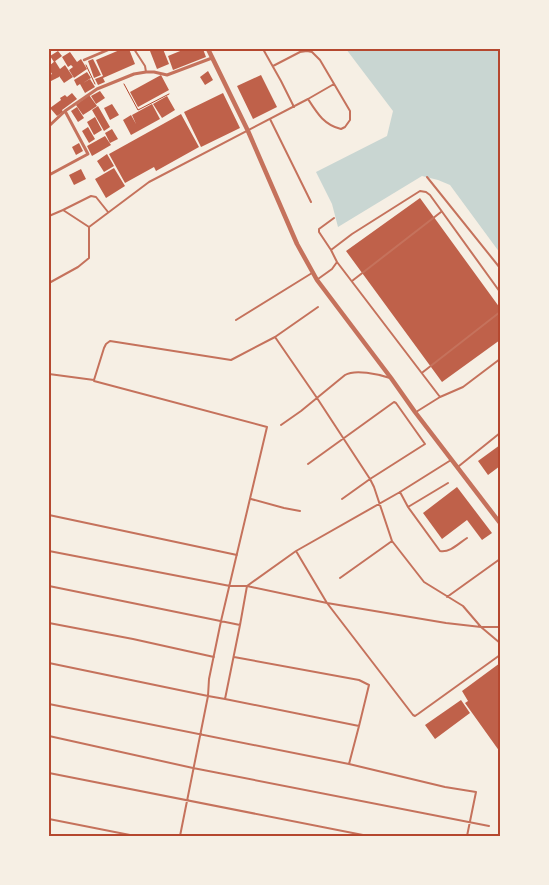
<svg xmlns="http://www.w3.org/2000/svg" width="549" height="885" font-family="Inter,sans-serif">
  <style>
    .water { fill: #c9d6d2 }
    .building { fill: #bf614a }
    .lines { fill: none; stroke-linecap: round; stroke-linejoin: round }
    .path { stroke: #b5482f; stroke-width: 1 }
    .service { stroke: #c5725c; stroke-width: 2 }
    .pedestrian { stroke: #c5725c; stroke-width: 2.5 }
    .minor { stroke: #c5725c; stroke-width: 3 }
    .tertiary { stroke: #c5725c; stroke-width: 4.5 }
    .neatline { fill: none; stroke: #b5482f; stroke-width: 2 }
  </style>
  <rect width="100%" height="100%" fill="#f6efe4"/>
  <path class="water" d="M346,49H500V253L450,185L438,180L422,176L338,227L332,204L316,172L387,136L393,111Z"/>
  <path class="building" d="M122,49H129L135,64L103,78L105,82L98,85L95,79L103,76L96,60Z
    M156,49H163L169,64L157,69L150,51Z
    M185,49H203L206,57L173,70L168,56Z
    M58,51L62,56L54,62L50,56Z
    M70,52L77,62L81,59L87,69L74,78L69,70L73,67L71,65L68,67L62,57Z
    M93,59L101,75L94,78L88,61Z
    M55,61L60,69L65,65L73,77L64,83L59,76V77L49,82V73L50,75L52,74L49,69V66Z
    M208,71L213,80L205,85L200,77Z
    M87,72L91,78L83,83L90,79L95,87L85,93L80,84L77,86L74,80Z
    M161,75L169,90L138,107L130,92Z
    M261,75L277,107L253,119L237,86Z
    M100,91L105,98L96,104L91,96Z
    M72,93L77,99L62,110L63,112L57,116L50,108L61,100L60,98L65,95L67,97Z
    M223,93L240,128L201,147L184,112Z
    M89,95L97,106L83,115L76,105Z
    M167,96L175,110L162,118L153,104Z
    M112,104L119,115L110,120L104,108Z
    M152,104L160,119L131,135L123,120L131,115L136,124L132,115Z
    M98,106L110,127L104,131L92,110Z
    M77,107L84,118L78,122L71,111Z
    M181,114L199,147L156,171L154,167L125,183L109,154Z
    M95,117L102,130L94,135L87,122Z
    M88,127L95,139L89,143L82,131Z
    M112,129L118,139L110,143L105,133Z
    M105,136L111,145L92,156L87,146Z
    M79,143L83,151L76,155L72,147Z
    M107,154L114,166L104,172L97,161Z
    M114,168L125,186L106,198L95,179Z
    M81,169L86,179L74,185L69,175Z
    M420,198L500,308V340L442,382L346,251Z
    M500,445V466L488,475L478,461Z
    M457,487L492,533L482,540L467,520L442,539L423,513Z
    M500,663V752L465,703L468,701L462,691Z
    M461,700L470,713L435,739L425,725Z"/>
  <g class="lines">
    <path class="path" d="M86,65L95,84
      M124,84L138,110L169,94"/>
    <path class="service" d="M134,49L145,66L146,72
      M263,49L281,81L294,107
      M308,99L334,84
      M270,119L311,202
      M427,177L500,268
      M63,210L91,196L96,197L108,212
      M49,216L63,210L89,227
      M331,250L319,232V229L334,218
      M337,262L440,397
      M318,279L332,269L337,262L331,250L352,234L420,191L426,192L430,195L500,292
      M352,281L441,212
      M49,283L78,267L89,258V227L149,182L308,99C317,113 324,125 341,129L345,127L350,120V111L320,60L312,52L307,51L300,52L273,66
      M236,320L312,273
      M275,337L318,307
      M423,372L500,312
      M49,374L94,380L104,348L106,344L110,341L231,360L275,337L317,398L370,479L374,487L392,541L424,582L463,606L481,627L500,643
      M416,412L440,397L463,387L500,359
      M281,425L301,411L345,375C355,369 378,374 390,378
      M308,464L394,402L396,403L425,444L370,479L342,499
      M459,466L500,433
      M400,492L408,507L440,551C450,553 459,543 467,538
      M251,499L284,508L300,511
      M408,507L448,483
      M49,515L237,555
      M49,551L230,586H247L327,603L446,623L481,627H500
      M296,551L327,603L413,715L415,716L418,714L500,655
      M340,578L392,541
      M49,586L240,625
      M247,586L296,551L400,492L451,460
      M447,597L500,559
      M49,623L133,639L214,657
      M234,657L359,680L369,685L359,726
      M49,663L208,696L209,679L221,621L267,427L94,381
      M225,699L359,726L349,764
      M49,704L349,764L445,787L476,792L467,836
      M49,736L193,768L489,826
      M49,773L368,836
      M49,819L135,836
      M180,836L208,696L225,699L240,625L247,586"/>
    <path class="pedestrian" d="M84,60L110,49"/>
    <path class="minor" d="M49,126L65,111L97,89L134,74L146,72H154L167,75L212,58
      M49,175L88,154L65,111"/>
    <path class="tertiary" d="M208,49L248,131L297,244L317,280L391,378L415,412L500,523"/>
  </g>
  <rect width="549" height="885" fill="none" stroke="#f6efe4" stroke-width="100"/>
  <rect x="50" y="50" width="449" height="785" class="neatline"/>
</svg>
